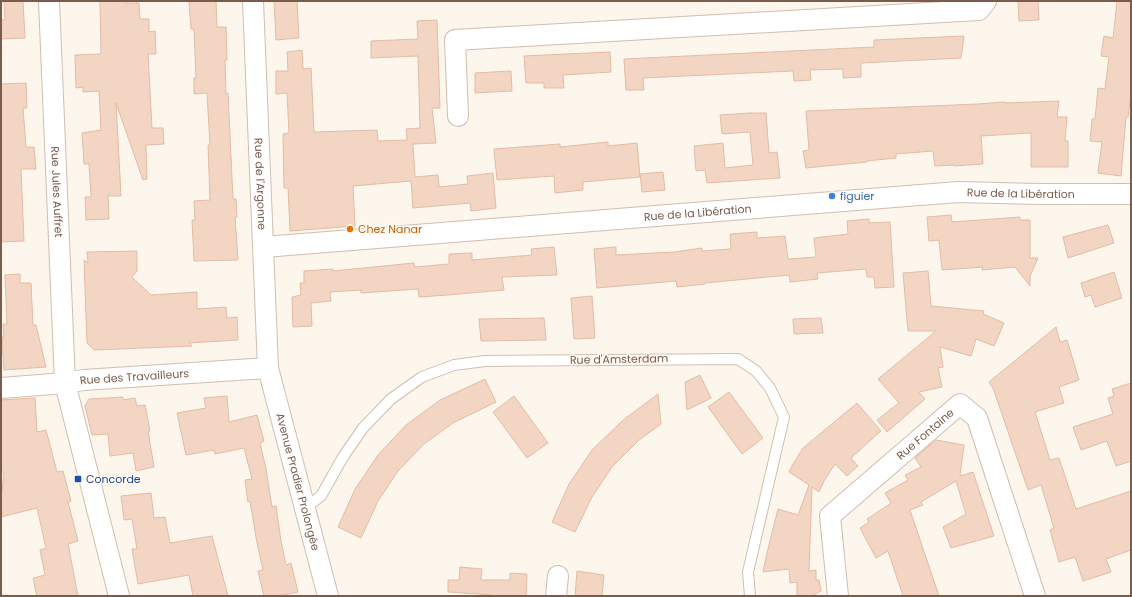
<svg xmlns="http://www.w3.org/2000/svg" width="1132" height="597" font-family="Poppins,sans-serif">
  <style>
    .building { fill: #f3d5c3; stroke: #e6bba3 }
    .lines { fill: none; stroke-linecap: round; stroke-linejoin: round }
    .service-casing { stroke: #d1beb0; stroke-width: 12 }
    .minor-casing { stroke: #d1beb0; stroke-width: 22 }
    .service { stroke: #fff; stroke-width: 10 }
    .minor { stroke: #fff; stroke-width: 20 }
    .shop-dot { fill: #3f7fe0; stroke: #fffaf3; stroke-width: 1.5 }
    .food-dot { fill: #e8710a; stroke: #fffaf3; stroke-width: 1.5 }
    .transit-dot { fill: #1a4fb4; stroke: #fffaf3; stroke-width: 1.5 }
    .labels { text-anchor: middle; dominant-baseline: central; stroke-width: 3; stroke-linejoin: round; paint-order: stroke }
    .street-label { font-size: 11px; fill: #7a5c4d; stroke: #fffaf3 }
    .shop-label { font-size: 11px; fill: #366cbe; stroke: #fffaf3; text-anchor: start }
    .food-label { font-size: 11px; fill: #c56008; stroke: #fffaf3; text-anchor: start }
    .transit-label { font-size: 11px; fill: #164399; stroke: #fffaf3; text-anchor: start }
  </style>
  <rect width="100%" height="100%" fill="#fdf6ec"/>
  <path class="building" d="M4,1H23L25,38L1,39V20H5Z
    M100,1H125V3H139L140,19H149V32L155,31L156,54H148L152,128H163L164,144L146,145L147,179L143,180L116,103L121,196H108L109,219L86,220L85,197H91L89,164H84L82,133L101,130L99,91L83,92V87L76,88L75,55L101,54Z
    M204,1H216L217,27H226L227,60H225L226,94L228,93L233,199H236L237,217H235L238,260L194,261L192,220H195L194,201L210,200L208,145H210L207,93L194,94V78H196L194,29H191L189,2Z
    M274,1H297L299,38L276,40Z
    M1018,1H1038L1039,20L1019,21Z
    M1117,1H1131V95L1128,117H1126L1121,176L1098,173L1102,142L1090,141L1092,119H1095L1098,88L1105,89L1109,57L1101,56L1104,36L1113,38Z
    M437,20L440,108H432L436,143L413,144L415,177L438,175L439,187L468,184L467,176L493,173L496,208L471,211L470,203L413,208L411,181L353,186L355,226L290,231L288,188H284L283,134L289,133L287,93L276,94V71H288L287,52L302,50L303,69L311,68L314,132L377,130L378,141L407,140L406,129L420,128L418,56L371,58V41L418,39L417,21Z
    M964,36L961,58L861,63V77L843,78V69L810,70L811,80L794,81L793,71L643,78L644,90H626L624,59L874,47V40Z
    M610,52L611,72L563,75L564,88H544V83H526L524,56Z
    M511,71L512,91L475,93V73Z
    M26,83L27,108H23L26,147H34L36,169H21L24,241L1,242V84Z
    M1059,101L1057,117H1067L1065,141H1068V167H1031V133L981,136L983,164L954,166V165L935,166L933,151L896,154V158L867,161V162L806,168L803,151L809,150L806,111L978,104L1005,102V103Z
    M749,113H766L769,153L777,152L780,178L707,183L705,170L696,171L694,146L723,143L725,168L753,165L750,132L722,134L720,115Z
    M608,142V146L637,143L640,177L583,182V190L555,193L554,176L497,180L494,149L560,144V147Z
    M663,172L665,190L642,192L640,174Z
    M951,215L952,222L1020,217V220H1030V258H1038L1030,276V286L1015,267L982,270L983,267L942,270L939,240L929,241L927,217Z
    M869,219V223L890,222L894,287L875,288L874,277H867L866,269L817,273L818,279L790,282L789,275L705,283V284L677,287L676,281L597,288L594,249L616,247V255L674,252L702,248V251L731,249L730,234L757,232V238L785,236L788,259L816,257L814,238L848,234L847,221Z
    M1108,225L1114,243L1068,258L1063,237Z
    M554,247L557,275L502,277L504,290L448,295L419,297L418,289L361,293V290L330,292L331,301L311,303L312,326L293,327L292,297L301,295L300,283H304V271L333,269V271L414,263L415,267L449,264V254L472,253V260L532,255L531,249Z
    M137,251V271L132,277L151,295L197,292V309L226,307L227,318L237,317L238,340L189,343L192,346L94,350L87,343L84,260L88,263L87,252Z
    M928,271L931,306L984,311L983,314L1004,323L994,346L976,339L971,356L940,347L943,367L938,368L942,387L919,392L925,399L887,432L877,420L899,403L878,379L936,331H908L903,273Z
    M1114,272L1122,298L1095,307L1091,295L1085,297L1081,283Z
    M20,274V283H31L33,325H36L46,367L4,370L2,337H4L3,324H7L5,275Z
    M592,296L595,338L574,339L571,298Z
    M544,318L546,340L481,341L479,319Z
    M821,318L823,333L794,334L793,319Z
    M1056,327L1060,342L1067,340L1079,380L1059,387L1064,403L1035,412L1050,460L1059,458L1076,509L1131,491V550L1106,559L1111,572L1083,581L1075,557L1059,562L1050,530L1054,528L1041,485L1028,490L993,388L989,382Z
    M700,375L711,398L687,410L685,382Z
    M485,379L496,402L453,423L424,444L398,471L378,501L361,538L338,527L355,489L378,455L406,425L440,400Z
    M1131,383V461L1116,466L1107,441L1081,450L1073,427L1113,414L1108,398L1114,396L1112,389Z
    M729,392L763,438L742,454L708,407Z
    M658,394L661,424L639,440L612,467L592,497L575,532L552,522L569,484L592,450L622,421Z
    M227,396L229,422L257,415L264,441L260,443L266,469L272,507L276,506L281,541L286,565L291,563L298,592L278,596H264L258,571L263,570L257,543L250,501L248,502L245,480L252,479L244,448L215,454L214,450L186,455L177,413L206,408L204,398Z
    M514,396L548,443L527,458L493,412Z
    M123,397V400L135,398L137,406L145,405L150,431H148L154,467L136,471L133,453L110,456L108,434L92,435L85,406L89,399Z
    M35,398L37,432L46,430L57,472L63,471L71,501L68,502L78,541L68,544L78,596H37L33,578L45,575L40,550L46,548L37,508L1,517V499L4,472H1V400Z
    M857,403L881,431L851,458L858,466L847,476L835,464L824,481L819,492L812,487L809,571L816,570V580H819L821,591L812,596H797V582L790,583L789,569L763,572L767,553L778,509L798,515L809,485L789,472L793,464L803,448Z
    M936,440L964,445L960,476L973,472L994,536L951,548L943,527L966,514L956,481L921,502L923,505L910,510L939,596H903L888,551L876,558L860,528L869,522L867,519L891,503L885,493L908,480L905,475L921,467L915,458Z
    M151,493L154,518L165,517L170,543L212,536L228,596H193L189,575L138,584L132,549H137L132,519L124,520L121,496Z
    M460,567L482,569L481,580H510V573L527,574L526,596H493V595L448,592V580H459Z
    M577,571L604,575L602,596H575Z"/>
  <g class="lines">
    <defs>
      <path id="service" d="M305,508L321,496L343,457L363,428L391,399L422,377L454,365L485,361L738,359L756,371L770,388L784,417L748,572L750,596"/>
      <g id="minor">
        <path id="s1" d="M49,1L65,383L119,596"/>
        <path id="s2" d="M253,1L268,368L328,596"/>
        <path d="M458,116L455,40L979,10L986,1"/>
        <path id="s3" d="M264,247L958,192L1041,194H1131"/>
        <path id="s4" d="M1,388L65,383L84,380L268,368"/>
        <path d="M556,596L558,576"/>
        <path id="s5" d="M838,596L830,516L960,404L977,418L1035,596"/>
      </g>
    </defs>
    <use href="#service" class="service-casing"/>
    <use href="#minor" class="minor-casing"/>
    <use href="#service" class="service"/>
    <use href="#minor" class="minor"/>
  </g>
  <circle class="shop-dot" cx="832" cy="196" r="4"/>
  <circle class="food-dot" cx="350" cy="229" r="4"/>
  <rect class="transit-dot" x="74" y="475" width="8" height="8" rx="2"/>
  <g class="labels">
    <g class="street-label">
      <text stroke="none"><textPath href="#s2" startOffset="183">Rue de l'Argonne</textPath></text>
      <text stroke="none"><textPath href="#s1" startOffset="191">Rue Jules Auffret</textPath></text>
      <text stroke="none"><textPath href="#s3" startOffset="759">Rue de la Libération</textPath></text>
      <text stroke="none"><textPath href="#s3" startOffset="435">Rue de la Libération</textPath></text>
      <text transform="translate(619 359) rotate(-1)">Rue d'Amsterdam</text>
      <text stroke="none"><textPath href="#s4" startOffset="134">Rue des Travailleurs</textPath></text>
      <text stroke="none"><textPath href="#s5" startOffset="206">Rue Fontaine</textPath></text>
      <text stroke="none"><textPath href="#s2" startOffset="485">Avenue Pradier Prolongée</textPath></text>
    </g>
    <g class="shop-label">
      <text x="840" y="196">figuier</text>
    </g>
    <g class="food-label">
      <text x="358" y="229">Chez Nanar</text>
    </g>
    <g class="transit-label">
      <text x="86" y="479">Concorde</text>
    </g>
  </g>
  <rect width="1132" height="597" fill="none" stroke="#7a5c4d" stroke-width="4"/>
</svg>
